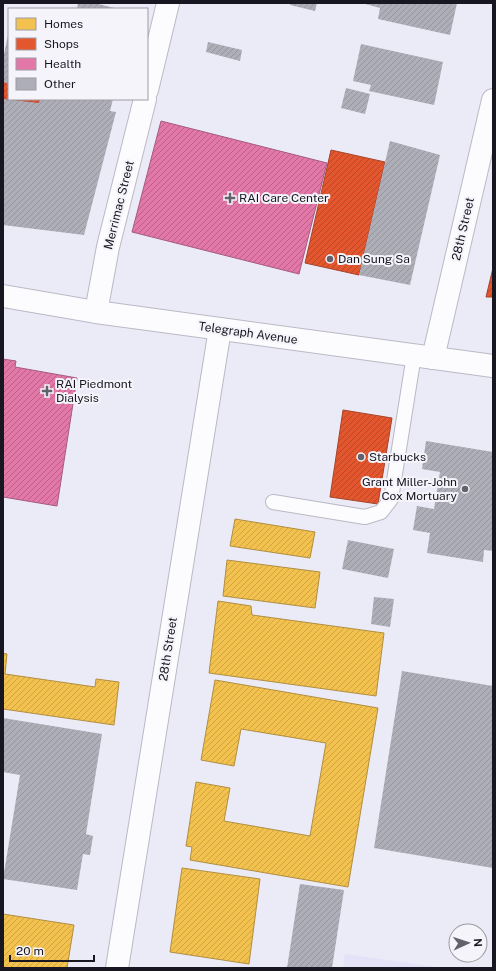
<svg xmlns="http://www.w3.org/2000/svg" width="496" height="971" font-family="'Public Sans',sans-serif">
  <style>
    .built { fill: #e4e1f8 }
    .homes { fill: url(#homes-hatch); stroke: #b18e40 }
    .shops { fill: url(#shops-hatch); stroke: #a7442a }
    .health { fill: url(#health-hatch); stroke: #a65a80 }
    .building { fill: url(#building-hatch) }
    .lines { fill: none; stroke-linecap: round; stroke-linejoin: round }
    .service-casing { stroke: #bbb9c5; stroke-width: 16 }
    .minor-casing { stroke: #bbb9c5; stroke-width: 24 }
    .secondary-casing { stroke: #bbb9c5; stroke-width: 24 }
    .service { stroke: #fcfcfe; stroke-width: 14 }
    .minor { stroke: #fcfcfe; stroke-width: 22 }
    .secondary { stroke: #fcfcfe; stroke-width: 22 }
    .poi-dot { fill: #62616c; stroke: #f5f4fa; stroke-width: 1.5 }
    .labels { text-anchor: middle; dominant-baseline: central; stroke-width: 4; stroke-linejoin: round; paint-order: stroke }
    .poi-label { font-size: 12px; fill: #181721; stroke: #f5f4fa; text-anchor: start }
    .street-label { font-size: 12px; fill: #181721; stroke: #f5f4fa }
  </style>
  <defs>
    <pattern id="homes-hatch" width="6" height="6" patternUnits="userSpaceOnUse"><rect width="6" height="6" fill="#f2c14e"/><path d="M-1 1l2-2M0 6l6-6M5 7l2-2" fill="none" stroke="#cfa544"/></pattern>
    <pattern id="shops-hatch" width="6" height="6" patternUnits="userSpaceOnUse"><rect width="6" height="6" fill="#e4572e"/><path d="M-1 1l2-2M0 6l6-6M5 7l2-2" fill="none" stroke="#b84727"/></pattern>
    <pattern id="health-hatch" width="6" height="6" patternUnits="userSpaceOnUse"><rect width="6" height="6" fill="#e377a8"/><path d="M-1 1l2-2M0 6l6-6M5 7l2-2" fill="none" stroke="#b76188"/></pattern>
    <pattern id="building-hatch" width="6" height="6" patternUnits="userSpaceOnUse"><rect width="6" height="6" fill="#aeaeb8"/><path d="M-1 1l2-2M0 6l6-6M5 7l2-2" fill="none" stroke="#95959e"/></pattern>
  </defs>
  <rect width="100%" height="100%" fill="#ebeaf7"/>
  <path class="built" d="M345,954L443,968H343Z"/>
  <path class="homes" d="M235,519L315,532L310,558L230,546Z
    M227,560L320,572L315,608L223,596Z
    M218,601L251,606L252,615L384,633L376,696L209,673Z
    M3,653L7,654L5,674L95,687L96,679L119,682L114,725L3,709Z
    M215,680L378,708L348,887L190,860L192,847L186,846L196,782L230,788L224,821L310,836L326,743L241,729L234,766L201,760Z
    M182,868L260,879L249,964L170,952Z
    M3,914L74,925L67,968H3Z"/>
  <path class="shops" d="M3,82L9,84V99H40L39,103L3,99Z
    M331,150L385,162L359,275L305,263Z
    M493,268V297H486Z
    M343,410L392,418L378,504L330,497Z"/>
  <path class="health" d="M161,121L327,163L299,274L132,232Z
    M3,359L16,361L15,367L77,378L57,506L3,497Z"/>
  <path class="building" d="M78,3H95L118,9H77Z
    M290,3H317L315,11L290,5Z
    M362,3H457L450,35L378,19L380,8Z
    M8,35H9V84L3,82V59Z
    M208,42L242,50L240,61L206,52Z
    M361,44L443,62L434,105L369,91L371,85L353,81Z
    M346,88L370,94L365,114L341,108Z
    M3,99L39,103L40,99H113L110,111L116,112L84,235L3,225Z
    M390,141L440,155L410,285L359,275Z
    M426,441L493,452V551L484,550L483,562L427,553L430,533L413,530L417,506L434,509L440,472L422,469Z
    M348,540L394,549L388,578L342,569Z
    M374,597L394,599L390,627L371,624Z
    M402,671L493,686V868L374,848Z
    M3,718L102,734L86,834L93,836L90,855L83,854L77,890L3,879L20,775L3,772Z
    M300,884L344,890L332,968H287Z"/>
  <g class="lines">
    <defs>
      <path id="service" d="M273,502L365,517L381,512L391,499L414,355"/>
      <path id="minor" d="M147,90L168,3
        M96,312L108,247L145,99
        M433,358L493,100
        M117,968L220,329"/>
      <path id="secondary" d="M3,296L96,312L493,366"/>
    </defs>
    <use href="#service" class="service-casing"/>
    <use href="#minor" class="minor-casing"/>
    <use href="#secondary" class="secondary-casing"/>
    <use href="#service" class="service"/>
    <use href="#minor" class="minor"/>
    <use href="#secondary" class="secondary"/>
  </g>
  <g class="poi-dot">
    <path d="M228 192h4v4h4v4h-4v4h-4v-4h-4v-4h4z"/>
    <circle cx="330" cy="259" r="4"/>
    <path d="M45 385h4v4h4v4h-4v4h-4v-4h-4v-4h4z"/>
    <circle cx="361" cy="457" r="4"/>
    <circle cx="465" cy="489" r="4"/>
  </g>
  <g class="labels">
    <g class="poi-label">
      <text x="239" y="198">RAI Care Center</text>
      <text x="338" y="259">Dan Sung Sa</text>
      <text x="56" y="384">RAI Piedmont<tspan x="56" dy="14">Dialysis</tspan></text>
      <text x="369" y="457">Starbucks</text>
      <text x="457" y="482" text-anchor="end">Grant Miller-John<tspan x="457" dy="14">Cox Mortuary</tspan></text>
    </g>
    <g class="street-label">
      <text transform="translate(119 205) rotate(-76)">Merrimac Street</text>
      <text transform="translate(463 229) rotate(-77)">28th Street</text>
      <text transform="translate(248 333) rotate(8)">Telegraph Avenue</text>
      <text transform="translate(168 649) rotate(-81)">28th Street</text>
    </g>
  </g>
  <rect width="496" height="971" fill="none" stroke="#181721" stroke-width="8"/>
  <rect x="8" y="8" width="140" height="92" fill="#f5f4fa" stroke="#9d9ca3"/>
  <rect x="16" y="18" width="20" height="12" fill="#f2c14e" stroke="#9d9ca3"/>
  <text x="44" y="28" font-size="12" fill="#181721">Homes</text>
  <rect x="16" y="38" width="20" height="12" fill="#e4572e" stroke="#9d9ca3"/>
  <text x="44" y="48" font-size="12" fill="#181721">Shops</text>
  <rect x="16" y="58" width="20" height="12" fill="#e377a8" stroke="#9d9ca3"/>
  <text x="44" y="68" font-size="12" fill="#181721">Health</text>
  <rect x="16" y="78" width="20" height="12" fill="#aeaeb8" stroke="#9d9ca3"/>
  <text x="44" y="88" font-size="12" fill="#181721">Other</text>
  <g transform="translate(468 943) rotate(87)"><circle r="19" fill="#f5f4fa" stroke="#9d9ca3"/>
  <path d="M0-3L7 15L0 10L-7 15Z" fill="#62616c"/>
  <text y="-6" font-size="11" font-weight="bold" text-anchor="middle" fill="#181721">N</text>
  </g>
  <path d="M10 955v6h84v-6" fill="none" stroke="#181721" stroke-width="2"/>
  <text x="16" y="955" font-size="12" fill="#181721" stroke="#f5f4fa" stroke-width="3" paint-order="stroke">20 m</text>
</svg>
